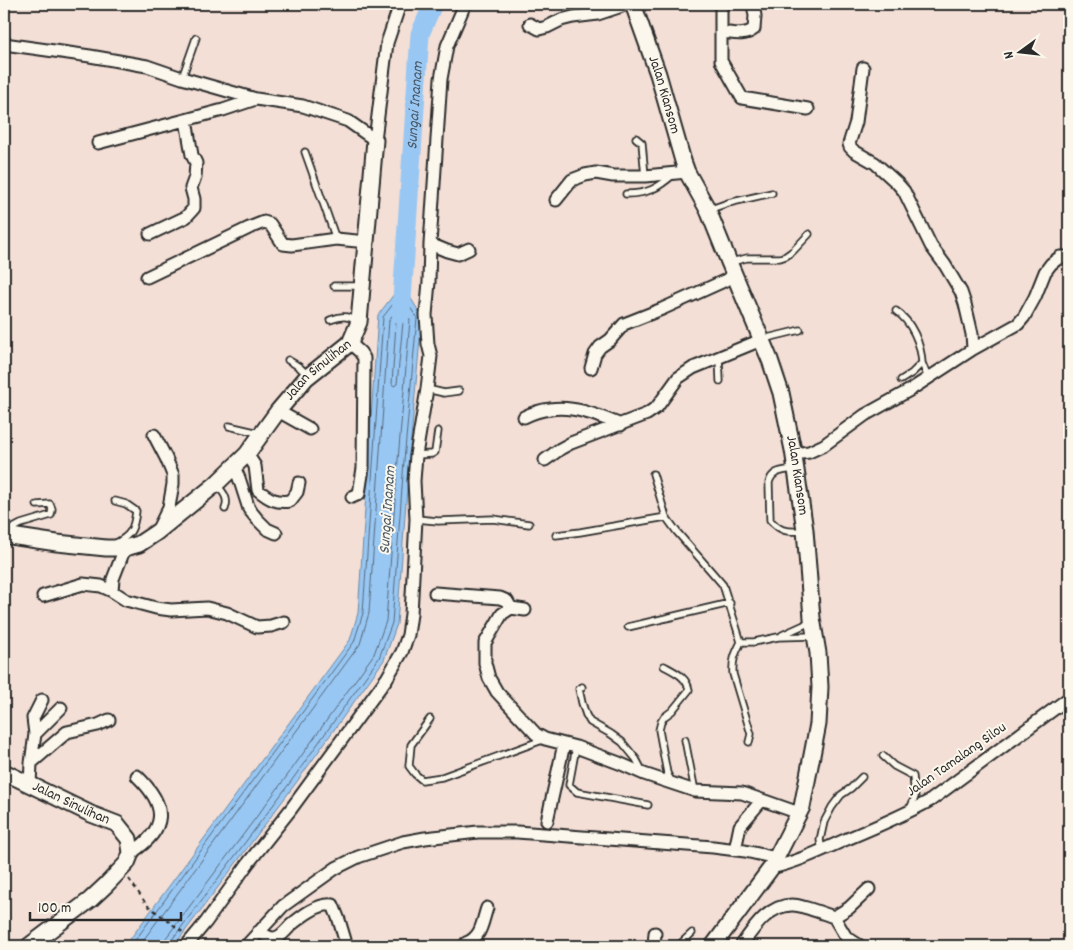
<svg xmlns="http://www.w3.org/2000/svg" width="1073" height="950" font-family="Dekko,sans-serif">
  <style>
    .water { fill: #98c7f3; stroke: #6c89a3 }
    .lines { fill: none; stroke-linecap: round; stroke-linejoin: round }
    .shore { stroke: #57697b; stroke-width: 1 }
    .river { stroke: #98c7f3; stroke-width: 19 }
    .lane-casing { stroke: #2b2b2b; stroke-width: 9 }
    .street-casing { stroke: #2b2b2b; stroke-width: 15 }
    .secondary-casing { stroke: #2b2b2b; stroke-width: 19 }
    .path { stroke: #2b2b2b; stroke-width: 2; stroke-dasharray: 4 4; stroke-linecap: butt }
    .lane { stroke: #fbf7ec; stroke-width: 5.5 }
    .street { stroke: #fbf7ec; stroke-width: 11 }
    .secondary { stroke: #fbf7ec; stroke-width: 15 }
    .labels { text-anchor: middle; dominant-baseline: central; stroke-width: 4; stroke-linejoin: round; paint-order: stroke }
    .street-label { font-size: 15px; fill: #2b2b2b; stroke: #fbf7ec }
    .water-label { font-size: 16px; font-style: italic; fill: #4c5a67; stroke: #fbf7ec }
  </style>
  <rect width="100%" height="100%" fill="#f3dfd6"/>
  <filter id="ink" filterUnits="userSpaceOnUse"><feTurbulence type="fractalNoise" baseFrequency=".02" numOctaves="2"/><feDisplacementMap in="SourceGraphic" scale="10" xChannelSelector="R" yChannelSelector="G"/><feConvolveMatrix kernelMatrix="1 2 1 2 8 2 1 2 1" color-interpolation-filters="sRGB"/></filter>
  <g filter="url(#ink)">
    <path class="water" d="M398,289L406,290L422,317L409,461L397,624L384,660L296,783L174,946H125L350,640L358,613L378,315Z"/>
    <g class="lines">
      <path class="shore" d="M398,319H401L403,322L397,384L394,386L392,384L396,323Z
        M131,946L354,642L363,613L383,317L400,295H402L417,318L404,461L392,623L379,658L292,780L171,941L170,946
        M139,946L360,644L369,613L389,320L399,306H402L410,320L398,460L386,621L374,654L287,776L166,938L164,946"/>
      <path class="river" id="s1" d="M401,314L420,34L433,4"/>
      <defs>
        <path id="lane" d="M182,78L196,38
          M636,138L642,143L645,176
          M305,152L336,239
          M626,194C648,194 658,188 674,174
          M708,210L728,203L772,193
          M731,262L747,258H780L786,256L793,251L809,234
          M334,286H361
          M896,311C912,322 921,344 922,363
          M330,320C342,316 346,315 357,321
          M763,339L800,330
          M719,357L720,381
          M288,360C295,364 303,368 306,375
          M901,380L912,373L922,363L928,378
          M427,389L444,393L459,391
          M229,426L259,433
          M416,455L432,454L435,452L438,431
          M794,469C783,471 772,470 769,483L770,520C781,532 787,532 803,531
          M653,474L666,517L677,532L723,585L741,642H754L778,637L815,636
          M217,485C224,493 229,499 225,509
          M416,519L438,521L493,519L529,524
          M6,532L21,524L51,515L52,509L50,504L37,505
          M556,535L580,532L666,517
          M114,544C131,536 134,529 136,511L126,504L115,501
          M628,627L730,603
          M782,635L804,625L811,619
          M741,642C735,654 732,660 733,674L751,734L749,742
          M664,666C675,672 687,677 689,690L672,711L664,717L661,722L659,730L667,773L671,781
          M582,687L579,689L582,703L586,715L590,722L611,734L622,742L636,759L643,772
          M430,719L411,745L409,766L415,774L422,780L442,777L545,739
          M685,740L695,791
          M576,747L569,785L577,792L648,805
          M883,756L894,766L913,776L915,797L910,809
          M822,850L820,840L824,822L832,807L841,795L851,788L862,777
          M678,946L692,933"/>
        <path id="street" d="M721,4V61L742,98L808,109
          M530,24L539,29L547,27L561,20L573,17L598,14L628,4
          M721,32C733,33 744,37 754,29L755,16L753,4
          M4,44L90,56L147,66L182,78L256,99L303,106L348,121L375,140L387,43L400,4
          M863,68L856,122L849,144L850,147L854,151L875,163L897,183L904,191L931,246L945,265L961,292L965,304L972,334L973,349
          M98,143L223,110L256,99
          M556,200L572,180L585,175L596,173L613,176H645L687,172
          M150,234L186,217L194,208V199L191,188L195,177L196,163L192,155L186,120
          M430,244L447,251L458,254L469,249
          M147,277L249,228L264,222L270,224L283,244L292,245L336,239L367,242
          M350,343L360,352L364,358L363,468L359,494L352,497
          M591,368L595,354L600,347L610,340L624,324L662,309L735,276
          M278,411L310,429
          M524,417C532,413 541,410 550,409C574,405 599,416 621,425
          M154,435L166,458L173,475V484L169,507L158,529
          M247,454L255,466L258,490C269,499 276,503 290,501L297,492L299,483
          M794,454L809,452L824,445L865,415L910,390L973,349L1018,324L1024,317L1035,297L1045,272L1051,264L1060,257H1069
          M545,460L560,449L571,443L647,414L657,407L678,378L693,368L761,340
          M234,467L239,478L249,509L257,519L267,529L276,533
          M125,548L113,579L112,591L126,600L156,608L171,610L207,608L227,613L257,627L271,626L284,622
          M435,593L500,598L507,601L511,608
          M43,596L83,584L101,586L112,591
          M525,610L511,608L502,614L485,643V663L489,678L497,692L536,734L545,739L576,747L619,763L644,774L695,791L742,793L799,813
          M35,734L33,718L42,700
          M31,763L67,732L98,725L109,720
          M30,785L31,763L35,734L61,708
          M547,821L564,744
          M735,850L740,826L762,800
          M131,853C168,829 168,806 137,776
          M771,868C798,862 822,850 847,839C876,827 904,815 931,800L1069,698
          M834,917L846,937L860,946
          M258,932C262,934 268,937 272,938C280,939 286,930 291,925C302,916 318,903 333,905L339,920L345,940
          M186,946L206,922L249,862L291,809L387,678L402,652L408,635L411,614L416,519L414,481L416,455L427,389L431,356L428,344L426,315L429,282L430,244L441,79L447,46L465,4
          M246,946L283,906L336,868L358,857L403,842L425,838L478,832H517L713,847L745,851L776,858
          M465,946L466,943C482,937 482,922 487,908
          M654,946L655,933
          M741,946C753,929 769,904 793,905C802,905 824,914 834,917L849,908L869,889"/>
        <g id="secondary">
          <path id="s2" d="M633,4L658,74L683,161L687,172L708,210L729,262L770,360L781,393L793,450L805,530L812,618L818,653L820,687L818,724L802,807L771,868L713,946"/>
          <path id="s3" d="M4,535L57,543L106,548H125L139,544L157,532L216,484L247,454L278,411L306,378L350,343L359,322L375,140"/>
          <path id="s4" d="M4,772L91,814L117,824L129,839L131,853L127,863L106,885L90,900L29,946"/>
        </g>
      </defs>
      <use href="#lane" class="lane-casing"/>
      <use href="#street" class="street-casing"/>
      <use href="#secondary" class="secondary-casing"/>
      <path class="path" d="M129,879L147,905L184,933"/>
      <use href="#lane" class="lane"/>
      <use href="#street" class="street"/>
      <use href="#secondary" class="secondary"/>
    </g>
  </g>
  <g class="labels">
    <g class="street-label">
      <text stroke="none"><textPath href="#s2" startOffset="96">Jalan Kiansom</textPath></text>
      <text stroke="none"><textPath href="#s3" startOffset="388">Jalan Sinulihan</textPath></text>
      <text stroke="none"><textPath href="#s2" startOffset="501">Jalan Kiansom</textPath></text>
      <text transform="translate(957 760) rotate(-35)">Jalan Tamalang Silou</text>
      <text stroke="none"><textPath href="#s4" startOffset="74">Jalan Sinulihan</textPath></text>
    </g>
    <g class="water-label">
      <text stroke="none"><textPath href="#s1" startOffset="209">Sungai Inanam</textPath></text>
      <text transform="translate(388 510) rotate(-86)">Sungai Inanam</text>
    </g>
  </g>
  <rect width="1073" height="950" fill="none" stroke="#fbf7ec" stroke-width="20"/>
  <rect x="10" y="10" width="1053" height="930" fill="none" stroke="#2b2b2b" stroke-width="2" filter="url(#ink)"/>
  <g transform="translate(1020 52) rotate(255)" stroke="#fbf7ec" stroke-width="4" paint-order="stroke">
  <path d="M0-4L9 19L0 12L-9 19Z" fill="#2b2b2b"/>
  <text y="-8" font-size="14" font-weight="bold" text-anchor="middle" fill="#2b2b2b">N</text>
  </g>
  <path d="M30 912v8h151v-8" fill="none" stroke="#2b2b2b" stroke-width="2.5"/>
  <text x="38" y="912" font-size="15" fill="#2b2b2b" stroke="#fbf7ec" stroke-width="4" paint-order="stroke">100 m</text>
</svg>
